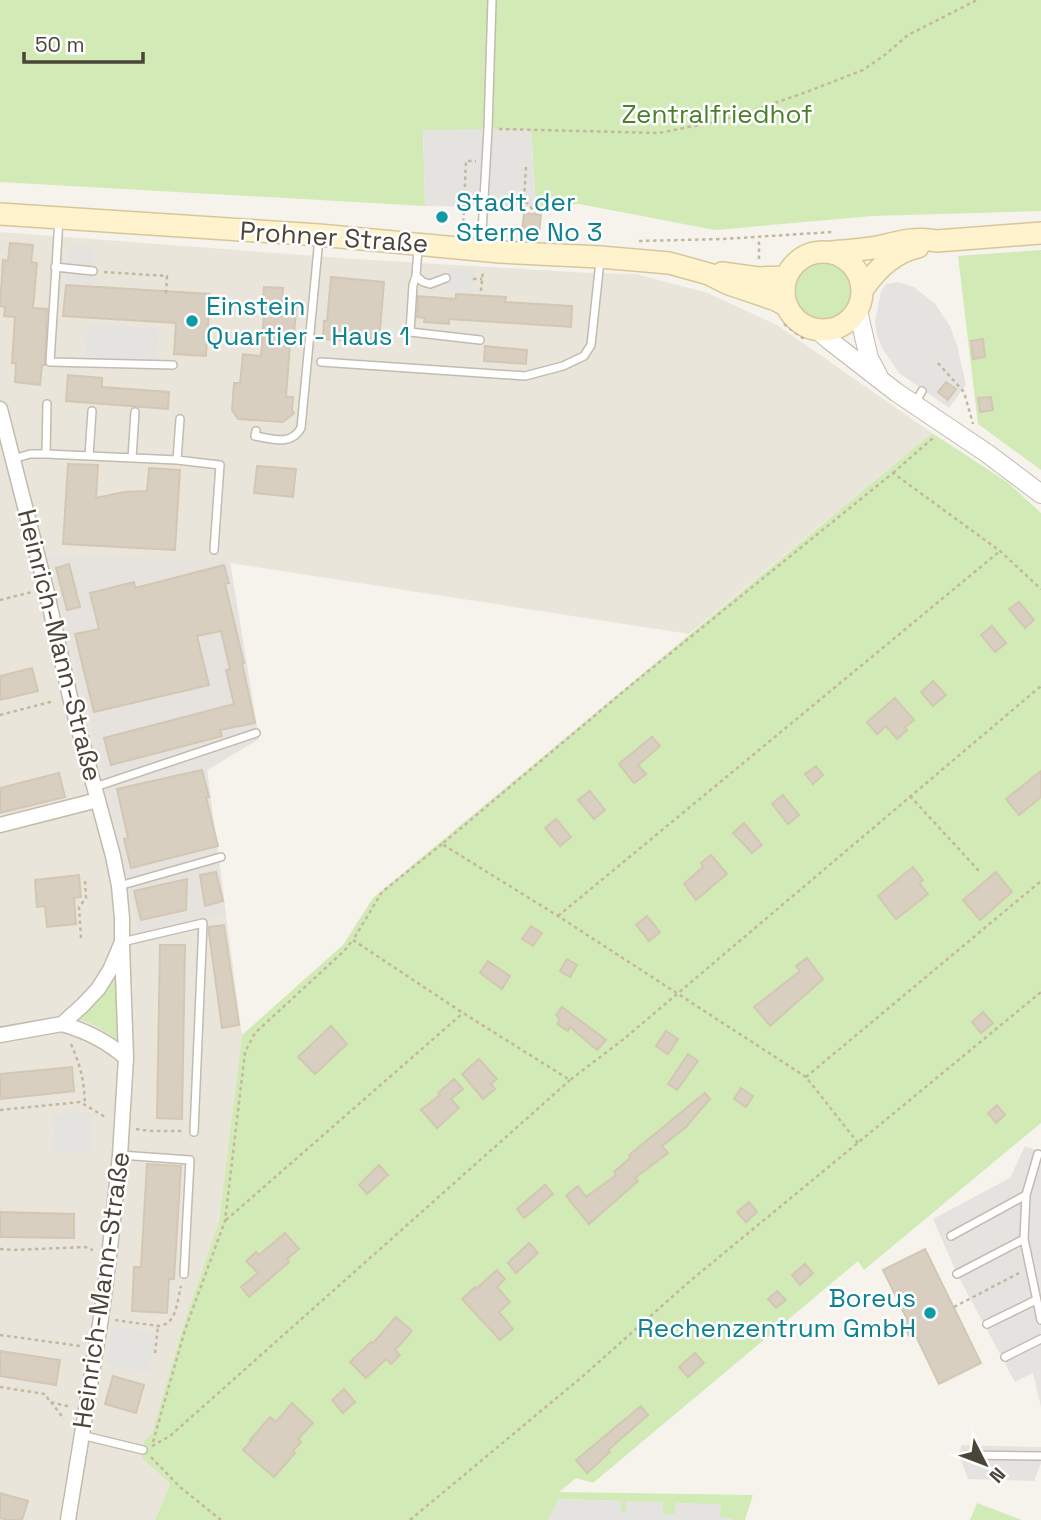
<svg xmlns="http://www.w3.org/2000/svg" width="1041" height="1520" font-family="'Space Grotesk',sans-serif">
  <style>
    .residential { fill: #eae5da }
    .industrial { fill: #e6e2dd }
    .green { fill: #d2eab5 }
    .parking { fill: #e5e3e0 }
    .building { fill: #d8cfc1; stroke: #d3c7b4; stroke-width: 2 }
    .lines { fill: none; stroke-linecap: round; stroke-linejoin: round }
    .service-casing { stroke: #c2bbae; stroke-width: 10 }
    .minor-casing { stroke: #c2bbae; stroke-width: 17 }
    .tertiary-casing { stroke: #c2bbae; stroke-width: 20 }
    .secondary-casing { stroke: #d6c79b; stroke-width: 24 }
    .path { stroke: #c4b79f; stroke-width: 2.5; stroke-dasharray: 3.5 3.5; stroke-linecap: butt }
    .service { stroke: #fff; stroke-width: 7 }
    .minor { stroke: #fff; stroke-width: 14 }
    .tertiary { stroke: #fff; stroke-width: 18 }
    .secondary { stroke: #fff3cd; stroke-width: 21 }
    .culture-dot { fill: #0f9aa8; stroke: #fff; stroke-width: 2.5 }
    .labels { text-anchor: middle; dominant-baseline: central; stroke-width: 5; stroke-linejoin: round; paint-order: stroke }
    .park-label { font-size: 26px; fill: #4a7f2a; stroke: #fff }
    .culture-label { font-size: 26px; fill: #0d838f; stroke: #fff; text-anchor: start }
    .street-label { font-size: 26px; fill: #4b4439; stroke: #fff }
  </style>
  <rect width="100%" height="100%" fill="#f6f3ec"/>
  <path class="residential" d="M0,232L354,259L591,273L636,274L708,293L777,325L932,433L689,634L230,563L259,739L207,770L242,1035L219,1221L184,1323L152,1433L144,1441L142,1458L170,1484L155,1520H0Z"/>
  <path class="industrial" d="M48,555L230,562L259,739L207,770L226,914L139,936L116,824Z"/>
  <path class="green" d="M0,0H1041V211L872,216L715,230L579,204L536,207L531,130H423L425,206L0,182Z
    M1041,250V470L978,424L958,256Z
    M791 291a31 31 0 1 1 62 0a31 31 0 1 1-62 0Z
    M932,433L1007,482L1041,513V1123L864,1270L858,1261L593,1483L576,1478L559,1492L753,1495L745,1520H733V1519L719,1517L721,1505L675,1503V1515H663V1502H626V1512H621V1501L559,1499L548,1520H155L170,1484L142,1458L144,1441L152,1433L184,1323L219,1221L242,1035L343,945L373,898Z
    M118,964L119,1042C105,1029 93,1023 75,1018Z
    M977,1503L1022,1520H970Z"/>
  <path class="parking" d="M488,129L531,130L536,207L425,206L423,130Z
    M69,244L94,246L92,285L66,283Z
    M448,268L475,270L473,293L446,291Z
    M898,282L914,287L935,304L950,326L957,345L966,385L949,408L899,373L882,348L877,335L875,322L881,291L886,284Z
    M88,324L159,328L156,363L85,359Z
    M91,1112L93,1151L55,1153L53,1114Z
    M1025,1146L1041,1152V1407L1033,1373L1015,1382L957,1274L933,1219L1010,1178Z
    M112,1326L156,1333L149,1372L106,1365Z
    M961,1445L1041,1447V1463L1034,1481L968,1479L960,1458Z
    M559,1499L621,1501V1511L626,1512V1501L663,1502V1515L675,1514V1503L721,1504L719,1517L734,1519L733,1520H548Z"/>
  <path class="building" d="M524,213L541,215L539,234L522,233Z
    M10,243L33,245L31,262L37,263L33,308L47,309L45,365H42L40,385L15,382L16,363H12L15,317L4,316L5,307L0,306L3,260L8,261Z
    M331,277L384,282L379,343L323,339L324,321H327Z
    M66,285L210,294L206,356L174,354L176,323L63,316Z
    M264,287L283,288L282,300L297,301L293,344H290L286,397H293L292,410L294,413L283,422L238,419L232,410L234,383H240L243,354L261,356L265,299H263Z
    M456,294L506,297L505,302L572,306L571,327L449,319V324L424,322L425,318L417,317L418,296L456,299Z
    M983,339L985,357L973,359L971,341Z
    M485,346L527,350L526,364L484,361Z
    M68,375L102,378V387L169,392L168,409L66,401Z
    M946,382L956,389L948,400L938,392Z
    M991,397L993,410L980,412L978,398Z
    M68,464L98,465L96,498L124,492L147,491L149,468L180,470L175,550L63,544Z
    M257,466L296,469L293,497L254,493Z
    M69,564L80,607L67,610L56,568Z
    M224,565L229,583L225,584L244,663H242L255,723L220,730L222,736L111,765L104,738L234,704L226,670L230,669L221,631L197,636L209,685L94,712L75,634L99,629L90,593L134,582L135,588Z
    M1019,602L1034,620L1025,628L1009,609Z
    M992,626L1006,643L995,652L981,635Z
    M32,668L38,691L0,700V676Z
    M933,681L946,695L933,706L921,692Z
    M895,698L914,720L905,727L907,730L897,739L886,726L877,734L867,722Z
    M652,737L660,746L638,765L646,774L634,783L619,764Z
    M816,766L823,775L813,784L805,774Z
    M202,770L209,797H206L218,846L131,868L124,839L128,838L117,789Z
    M1041,771V797L1019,815L1006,799Z
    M59,773L65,797L0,813V788Z
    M590,791L605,810L594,819L578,800Z
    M783,795L799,815L788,824L772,804Z
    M556,819L571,837L560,846L545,828Z
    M744,823L762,845L752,853L733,833Z
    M711,855L727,874L696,900L684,884L703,867L701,863Z
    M913,867L923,880L919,883L928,894L896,919L878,896Z
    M216,872L223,901L205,906L200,875Z
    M996,872L1012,892L980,920L963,900Z
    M79,875L81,897L74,898L76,924L47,927L45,906L37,907L35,880Z
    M187,879L186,910L141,920L134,891Z
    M647,916L660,932L649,941L636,925Z
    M224,925L239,1025L222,1028L209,933V927Z
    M531,926L542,933L533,946L522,939Z
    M160,945H185L182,1119L157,1118Z
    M807,958L823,979L770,1026L754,1007L800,971L796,966Z
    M567,959L577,965L570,977L560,971Z
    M488,961L510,976L502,989L480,973Z
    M562,1007L606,1040L597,1050L570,1027L568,1031L557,1024L560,1019L556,1015Z
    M983,1012L993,1023L981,1033L972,1022Z
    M331,1026L347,1044L315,1074L298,1057Z
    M666,1031L678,1039L668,1054L656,1046Z
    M688,1054L698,1061L677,1090L668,1084Z
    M479,1059L497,1079L491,1084L495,1089L483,1099L462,1074Z
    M72,1067L74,1091L0,1099V1074Z
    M454,1079L463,1089L451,1099L459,1108L437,1128L421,1110L440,1095L438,1093Z
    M741,1088L753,1096L746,1107L734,1099Z
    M705,1093L710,1099L686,1127L662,1146L668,1153L635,1178L638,1181L589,1224L566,1196L578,1186L586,1197L616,1175L614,1172L631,1157L629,1155Z
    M997,1105L1005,1115L996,1123L988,1113Z
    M147,1164L181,1166L174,1279H169L167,1313L132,1311L134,1267H141Z
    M379,1165L388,1175L367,1194L359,1185Z
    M545,1185L553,1194L524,1218L517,1209Z
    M749,1202L757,1212L746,1222L737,1212Z
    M0,1212L74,1214V1238L0,1237Z
    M285,1233L299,1249L287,1259L289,1262L249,1297L241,1287L258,1273L246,1261L256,1252L259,1255Z
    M529,1243L538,1253L516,1273L508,1263Z
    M925,1249L981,1363L939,1384L915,1334L910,1337L902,1322L907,1319L883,1270Z
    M805,1264L813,1273L800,1285L792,1275Z
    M497,1270L505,1279L497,1287L510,1302L499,1312L513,1329L500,1340L462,1299L475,1287L476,1289Z
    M777,1291L786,1300L776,1308L768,1299Z
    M396,1317L412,1331L395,1350L400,1355L391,1364L386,1359L366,1378L350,1362L371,1342L373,1343Z
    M0,1351L60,1360L56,1385L0,1376Z
    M695,1353L704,1363L688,1377L679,1367Z
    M113,1376L144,1385L136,1413L105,1404Z
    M344,1389L355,1402L343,1413L332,1400Z
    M292,1403L313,1423L298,1439L301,1442L293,1451L295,1453L274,1477L243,1450L251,1441L250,1440L270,1417L276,1422Z
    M641,1406L648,1415L608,1450L610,1452L587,1473L576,1460Z
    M0,1493L28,1501L22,1520H8L0,1518Z"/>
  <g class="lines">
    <defs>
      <path id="service" d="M59,219L50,362L173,365
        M418,248L416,276L423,282L430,284L446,278
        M481,249L488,129L492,0
        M55,267L93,271
        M416,276L413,285L410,332L480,340
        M321,362L525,376L563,366L584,356L591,345L600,261
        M915,403L922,391
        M256,431L255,436C273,439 291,446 301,428L319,238
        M46,454L47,404
        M89,456L92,411
        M132,458L135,412
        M13,459L30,454H46L177,460L180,419
        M177,460L220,465L214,550
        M95,787L256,733
        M119,886L221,857
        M122,942L203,923L194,1132
        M1038,1154L1026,1195L1024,1239L1041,1320
        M120,1155L190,1160L184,1274
        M951,1236L1026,1195
        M957,1274L1024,1239
        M987,1324L1036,1300
        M1005,1357L1041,1339
        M81,1435L143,1450
        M967,1455L1041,1456"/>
      <path id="minor" d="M0,409L46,589L70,697L113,856L119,886L122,918V942L110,970L98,989L83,1005L62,1024L0,1035
        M0,825L98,800
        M62,1024C87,1031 107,1041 126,1058
        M68,1520L101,1318L109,1257L120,1155L126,1058L122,945"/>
      <path id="tertiary" d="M858,311L869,358L878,375
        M819,331L829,340L896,392L988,454L1041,494"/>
      <path id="secondary" d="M0,214L319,235L500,252L600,257L669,263L709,274L729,284L776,300L787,306
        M784 291a39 39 0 1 1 78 0a39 39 0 1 1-78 0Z
        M832,252C849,250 866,250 882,246C902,241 917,237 937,241L1041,233
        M722,273L758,278L786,277
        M863,289C876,270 894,252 918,247"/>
    </defs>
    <use href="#service" class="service-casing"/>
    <use href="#minor" class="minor-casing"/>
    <use href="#tertiary" class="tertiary-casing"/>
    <use href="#secondary" class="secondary-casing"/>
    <path class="path" d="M499,129L659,133L724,120L804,93L863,70L886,54L908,35L977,0
      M526,167L524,199L535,213
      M463,229L466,161H476
      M639,241L723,239L832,232
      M759,259V238
      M104,272L167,276L166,294
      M473,279H482
      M481,291L483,270
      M784,324L804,339
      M938,363L964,392L973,424
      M893,473L933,438
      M0,600L32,592
      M0,715L54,701
      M910,796L979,871
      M442,844L382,892L353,940L463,1013L570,1080L625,1038L1041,686
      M558,916L1000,551
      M81,938L79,907L86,898L85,880
      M71,1044C81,1067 84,1080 85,1105
      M806,1077L1041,881
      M0,1110L80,1102L107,1118
      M136,1129L151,1131H182
      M858,1143L806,1077L558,916L442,844L630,686L893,473L1000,551L1041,589
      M226,1220L463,1013
      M0,1249L13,1250L85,1247L93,1250
      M954,1307L1019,1273
      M115,1320L158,1326C177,1325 177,1301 181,1286
      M0,1335L80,1346
      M155,1353L158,1326
      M0,1387L45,1394L50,1402L71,1407
      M51,1402L64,1419
      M153,1442L185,1330L225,1221L245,1052L255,1033L344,951L353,940
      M152,1446L170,1436L570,1080
      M151,1457L180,1487L221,1520
      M410,1520L583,1376L690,1281L1041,992"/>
    <use href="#service" class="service"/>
    <use href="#minor" class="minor"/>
    <use href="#tertiary" class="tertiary"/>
    <use href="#secondary" class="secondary"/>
  </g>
  <g class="culture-dot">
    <circle cx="442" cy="217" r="7"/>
    <circle cx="192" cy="321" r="7"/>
    <circle cx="930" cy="1313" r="7"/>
  </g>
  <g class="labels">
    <g class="park-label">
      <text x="717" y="114">Zentralfriedhof</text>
    </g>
    <g class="culture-label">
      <text x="456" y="202">Stadt der<tspan x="456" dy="30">Sterne No 3</tspan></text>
      <text x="206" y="306">Einstein<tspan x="206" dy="30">Quartier - Haus 1</tspan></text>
      <text x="916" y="1298" text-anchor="end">Boreus<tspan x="916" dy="30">Rechenzentrum GmbH</tspan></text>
    </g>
    <g class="street-label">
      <text transform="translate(334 237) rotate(4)">Prohner Straße</text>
      <text transform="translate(60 645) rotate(76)">Heinrich-Mann-Straße</text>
      <text transform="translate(101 1290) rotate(-82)">Heinrich-Mann-Straße</text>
    </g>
  </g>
  <g transform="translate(985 1464) rotate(132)" stroke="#ffffff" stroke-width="5" paint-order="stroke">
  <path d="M0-5L12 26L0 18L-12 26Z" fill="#4b4439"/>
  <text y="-10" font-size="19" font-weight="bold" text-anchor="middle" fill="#4b4439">N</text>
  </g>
  <path d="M24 52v10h119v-10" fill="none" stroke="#4b4439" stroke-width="3.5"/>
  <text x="35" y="52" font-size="21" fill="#4b4439" stroke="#ffffff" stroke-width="5" paint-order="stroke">50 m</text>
</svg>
